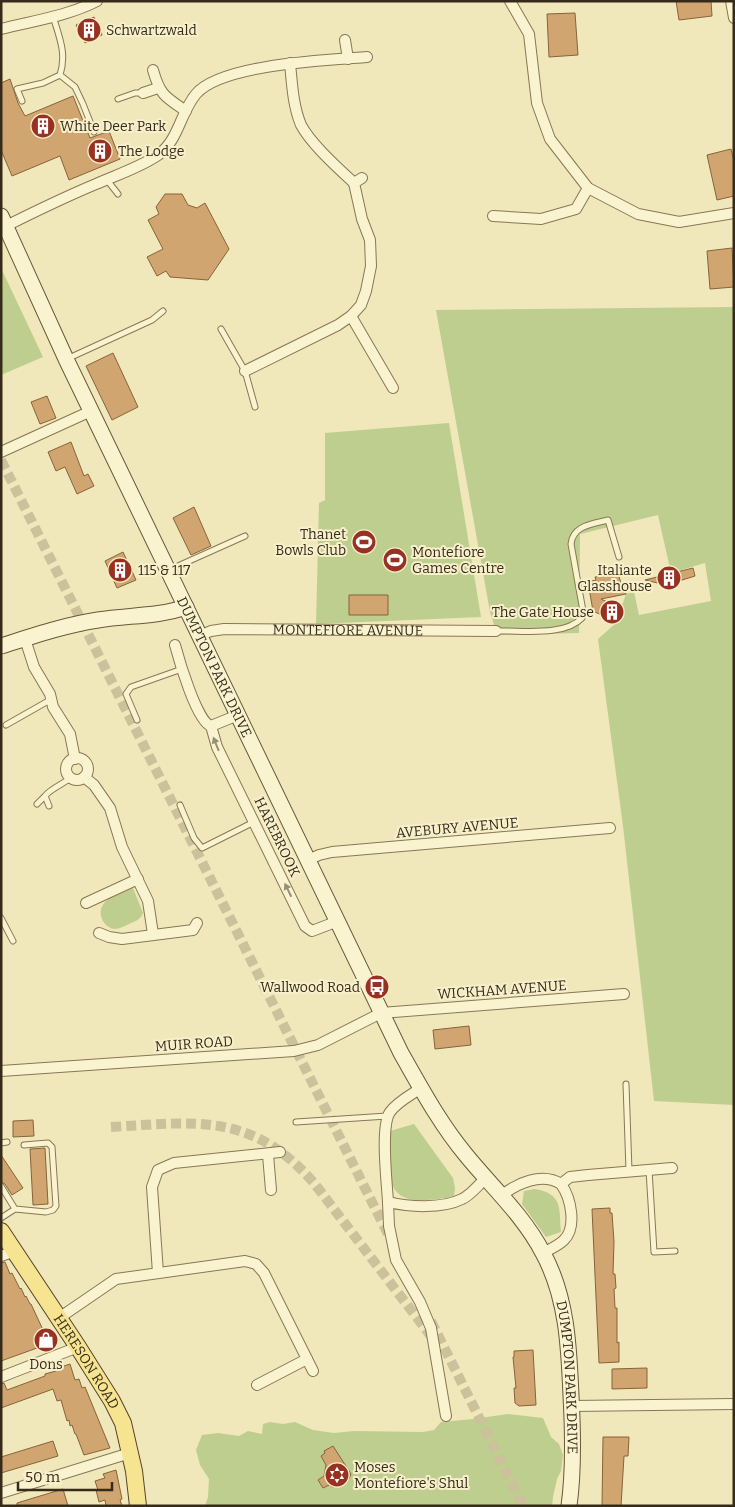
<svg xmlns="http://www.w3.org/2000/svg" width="735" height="1507" font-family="Bitter,serif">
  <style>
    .green { fill: #bece8f; fill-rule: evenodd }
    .building { fill: #d0a56f; stroke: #886339 }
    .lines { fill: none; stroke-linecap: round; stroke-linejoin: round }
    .street-tunnel { stroke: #cbc19b; stroke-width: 10; stroke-dasharray: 10 5; stroke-linecap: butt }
    .lane-casing { stroke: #875; stroke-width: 7 }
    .street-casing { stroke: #875; stroke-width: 12 }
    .secondary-casing { stroke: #695738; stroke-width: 17 }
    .primary-casing { stroke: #55442a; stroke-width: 18 }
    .lane { stroke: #faf3cf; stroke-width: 5 }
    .street { stroke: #faf3cf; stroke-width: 10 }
    .secondary { stroke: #faf3cf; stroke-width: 15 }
    .primary { stroke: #f6e490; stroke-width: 16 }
    .oneway { fill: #988f74 }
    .labels { text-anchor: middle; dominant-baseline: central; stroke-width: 4; stroke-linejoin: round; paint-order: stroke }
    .poi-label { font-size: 14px; fill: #362b1a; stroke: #f7f0cb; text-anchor: start }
    .street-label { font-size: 14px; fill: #362b1a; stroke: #f7f0cb }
  </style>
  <rect width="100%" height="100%" fill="#f0e7bb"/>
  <path class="green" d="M1,268L43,357L1,375Z
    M734,307V1105L654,1101L623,826L598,639L616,623L626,594L634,592L639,615L711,601L705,563L671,573L658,515L580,534L579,633L497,635L490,612L436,310Z
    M449,423L481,617L316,624L319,503L325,500V433Z
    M133,888L143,913C140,920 136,921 129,924C124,926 120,929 114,929C102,927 96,911 105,902C112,895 124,892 133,888Z
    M414,1124L453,1178L455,1188L454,1196C446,1199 435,1199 427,1200C380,1204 389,1164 390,1131Z
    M535,1189C563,1194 559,1208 561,1232L546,1237L522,1204L524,1191Z
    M508,1414L543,1418L551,1437L559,1444L563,1455L561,1471L557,1479L553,1497L552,1506H205L208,1497L209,1479L200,1465L196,1450L202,1435L218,1433L239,1436L248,1431L262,1434L263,1424L270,1422L283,1424L295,1422L313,1430L334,1433L354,1431L423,1432L434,1430L441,1422L473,1419ZM341,1463L346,1465L351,1474L323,1488L318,1480Z"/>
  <path class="building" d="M676,1H711L712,16L679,20Z
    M575,13L578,55L549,57L547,14Z
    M94,17L102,35L85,43L76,25Z
    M10,79L18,103L25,116L73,96L90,138L109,131L120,159L69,180L60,156L12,176L1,150V83Z
    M731,149L734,161V196L717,200L707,155Z
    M165,194H182L188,205L197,208L205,203L229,249L208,280L170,277L166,271L157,276L147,257L163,249L148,220L159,214L156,207Z
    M732,248L734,287L710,289L707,251Z
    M113,353L138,407L112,420L86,366Z
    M47,396L56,418L40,424L31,402Z
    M71,442L84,476L88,474L94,486L77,494L65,467L56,471L48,452Z
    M194,507L211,546L191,555L173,518Z
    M123,552L136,580L117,588L105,561Z
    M693,568L695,576L666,585L645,580Z
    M618,572L621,584H624L626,594L601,599L620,608L614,621L593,611L588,582L596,580L595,577Z
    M349,595H388V615H349Z
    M469,1026L471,1045L435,1049L433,1030Z
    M33,1120L34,1136L13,1137V1121Z
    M45,1148L48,1204L33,1205L30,1149Z
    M1,1155L23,1188L12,1195L5,1184L1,1182Z
    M610,1208V1213H612L614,1242L613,1274H615L616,1288L614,1289L615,1308H617V1343L619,1342V1362L599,1363L592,1209Z
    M5,1262L10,1274L12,1273L20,1289L21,1288L25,1297L26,1296L30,1304H31L44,1332L47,1331L51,1343L1,1361V1263Z
    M533,1350L536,1405L519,1406L515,1403L514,1388H516L513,1357H514V1351Z
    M70,1364L75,1380L79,1379L82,1388L85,1387L110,1448L84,1455L76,1434H75L72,1425L70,1426L69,1420L67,1421L61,1400L57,1401L53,1389L1,1408V1384L4,1383L7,1390L45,1376V1374L56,1371L55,1369Z
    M647,1368V1388L612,1389V1369Z
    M603,1437H629L628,1456H624L621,1506H602Z
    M53,1441L58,1456L1,1473V1457Z
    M333,1446L351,1474L349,1479L333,1487L329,1485L323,1488L318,1480L324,1476L326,1465L321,1456L325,1453L324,1451Z
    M116,1470L122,1499L120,1500L122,1506H106L105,1500L99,1502L96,1490H98L95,1481L105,1478L103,1474Z
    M63,1489L68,1506H17V1503Z"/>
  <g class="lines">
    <path class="street-tunnel" d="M1,460L390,1238
      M111,1127C196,1122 252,1112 314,1183L434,1340
      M431,1321L523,1506"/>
    <defs>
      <path id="lane" d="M60,75L75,87L83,104L94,132
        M118,99L135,93H143
        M22,101L17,89L43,83L60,75C67,53 59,37 53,16
        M107,180L118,194
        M221,329L245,371L255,407
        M69,358L152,320L163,311
        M169,570L245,536
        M496,631C521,630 564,637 582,618L583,611L571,544C573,525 593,524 608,520L619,557
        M137,720L126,694L131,687L182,669
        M6,725L50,700
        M37,804L45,796
        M180,805L194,838L202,848L254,822
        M49,806L45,796C49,790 64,783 71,778
        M1,918L13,941
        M626,1084L629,1171
        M296,1122L387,1116
        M1,1143L7,1142
        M649,1170L654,1252L675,1251
        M1,1186L15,1209
        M1,1218L15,1209L46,1212L53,1210L56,1206L52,1147L48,1143L24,1145"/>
      <g id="street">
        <path d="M510,1L529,34L537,103L550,139L588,188L638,214L679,222L734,213"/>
        <path d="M731,1L734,18"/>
        <path d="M1,29C32,21 68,16 97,1"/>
        <path d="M345,40L348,59"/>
        <path d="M290,63C292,84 293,106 301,125C311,144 338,168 354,183"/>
        <path d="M153,70C160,95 165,97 186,111"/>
        <path d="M143,93L158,88"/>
        <path d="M493,216L541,219L576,209L588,188"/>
        <path d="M6,226C36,211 65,197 96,184C116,175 139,168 158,155C179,140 180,113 196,94C221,64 328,60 367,57"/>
        <path d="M351,316L393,388"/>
        <path d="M245,371L338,325L351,316L361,305L366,291L371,266L370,240L362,219L354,183L362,178"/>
        <path d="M1,452L91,411"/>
        <path id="s1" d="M199,636L211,631L224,629L496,631"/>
        <path d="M25,639L34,667L50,694L53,707L70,734L75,759"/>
        <path d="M175,645C179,660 197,722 211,726L217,747L305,926L312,931L338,921"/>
        <path d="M211,726L238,715"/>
        <circle cx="77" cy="769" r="11"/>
        <path d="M84,777L94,785L110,808L122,847L148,901L153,934"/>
        <path d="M308,860L319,855L332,852L610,828"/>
        <path d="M86,903L138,879"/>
        <path d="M99,933L109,937L122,939L193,930L197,923"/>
        <path d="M1,1071L294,1051L318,1045L381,1013L624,994"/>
        <path d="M421,1088C411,1095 397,1102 390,1112C380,1126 387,1183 388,1202C409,1207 442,1209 462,1199C471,1195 478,1185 486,1178"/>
        <path d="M268,1155L271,1190"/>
        <path d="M561,1184L570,1177L588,1175L672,1168"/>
        <path d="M501,1196C517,1183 542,1172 561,1184C571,1198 577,1227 564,1240C558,1246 550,1249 543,1253"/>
        <path d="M388,1202L389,1226L396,1260L420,1302L431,1328L446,1416"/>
        <path d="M1,1256L15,1251"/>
        <path d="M158,1273L152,1187L158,1170L174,1163L280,1152"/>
        <path d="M59,1318L116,1279L245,1261L256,1264L264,1273L313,1371"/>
        <path d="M1,1377L78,1347"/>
        <path d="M257,1385L307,1359"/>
        <path d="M572,1406L734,1404"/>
        <path d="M1,1493L130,1453"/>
      </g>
      <g id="secondary">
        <path id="s2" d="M1,216L66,359L401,1053C421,1088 440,1124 466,1155C492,1187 524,1216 543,1253C567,1297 569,1347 571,1396C573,1432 574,1470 569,1506"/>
        <path d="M1,646C33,636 65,625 98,620C128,615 157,617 186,607"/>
      </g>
      <g id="primary">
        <path id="s3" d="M1,1231L78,1347L112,1401L123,1423L134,1471L138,1506"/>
      </g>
    </defs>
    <use href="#lane" class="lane-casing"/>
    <use href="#street" class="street-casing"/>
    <use href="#secondary" class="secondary-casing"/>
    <use href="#primary" class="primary-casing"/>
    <use href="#lane" class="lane"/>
    <use href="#street" class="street"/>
    <use href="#secondary" class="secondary"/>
    <use href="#primary" class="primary"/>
  </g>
  <defs><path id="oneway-solid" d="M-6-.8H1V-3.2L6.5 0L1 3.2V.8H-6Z" transform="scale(1.25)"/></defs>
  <g class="oneway">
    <use href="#oneway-solid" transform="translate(216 744) rotate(-112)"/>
    <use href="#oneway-solid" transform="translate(288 890) rotate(-116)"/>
  </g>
  <defs>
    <symbol id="building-disc" viewBox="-11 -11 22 22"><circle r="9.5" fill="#993122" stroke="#f7f0cb"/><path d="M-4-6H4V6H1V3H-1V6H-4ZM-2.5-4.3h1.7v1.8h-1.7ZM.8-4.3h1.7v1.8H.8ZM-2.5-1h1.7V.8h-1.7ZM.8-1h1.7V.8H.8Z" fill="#fff"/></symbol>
    <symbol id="stadium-disc" viewBox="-11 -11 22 22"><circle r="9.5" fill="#993122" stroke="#f7f0cb"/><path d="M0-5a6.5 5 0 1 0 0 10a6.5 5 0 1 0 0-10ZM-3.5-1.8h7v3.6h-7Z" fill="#fff"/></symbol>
    <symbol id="bus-disc" viewBox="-11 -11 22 22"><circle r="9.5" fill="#993122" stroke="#f7f0cb"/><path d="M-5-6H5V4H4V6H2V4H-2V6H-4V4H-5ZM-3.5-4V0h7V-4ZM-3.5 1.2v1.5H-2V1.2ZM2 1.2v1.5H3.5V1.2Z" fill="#fff"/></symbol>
    <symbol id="shop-disc" viewBox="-11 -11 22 22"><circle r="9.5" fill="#993122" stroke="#f7f0cb"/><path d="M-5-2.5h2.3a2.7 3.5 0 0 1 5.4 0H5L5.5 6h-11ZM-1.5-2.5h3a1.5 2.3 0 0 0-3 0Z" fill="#fff"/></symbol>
    <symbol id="synagogue-disc" viewBox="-11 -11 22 22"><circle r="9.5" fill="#993122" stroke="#f7f0cb"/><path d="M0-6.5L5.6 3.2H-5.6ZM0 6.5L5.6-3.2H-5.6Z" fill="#fff"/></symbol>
  </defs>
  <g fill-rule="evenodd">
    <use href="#building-disc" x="75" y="16" width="28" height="28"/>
    <use href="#building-disc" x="29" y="112" width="28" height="28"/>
    <use href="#building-disc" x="86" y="137" width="28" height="28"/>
    <use href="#stadium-disc" x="350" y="528" width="28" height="28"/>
    <use href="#stadium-disc" x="381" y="546" width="28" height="28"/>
    <use href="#building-disc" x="106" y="556" width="28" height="28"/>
    <use href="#building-disc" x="655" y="564" width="28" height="28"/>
    <use href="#building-disc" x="598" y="598" width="28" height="28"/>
    <use href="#bus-disc" x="363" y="973" width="28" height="28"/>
    <use href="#shop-disc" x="32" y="1326" width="28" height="28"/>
    <use href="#synagogue-disc" x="323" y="1461" width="28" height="28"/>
  </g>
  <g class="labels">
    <g class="poi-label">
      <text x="106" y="30">Schwartzwald</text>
      <text x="60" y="126">White Deer Park</text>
      <text x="118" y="151">The Lodge</text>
      <text x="346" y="534" text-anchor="end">Thanet<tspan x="346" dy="16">Bowls Club</tspan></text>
      <text x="412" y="552">Montefiore<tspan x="412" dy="16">Games Centre</tspan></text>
      <text x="138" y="570">115 &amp; 117</text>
      <text x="652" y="570" text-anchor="end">Italiante<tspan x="652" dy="16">Glasshouse</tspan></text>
      <text x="594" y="612" text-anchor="end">The Gate House</text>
      <text x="360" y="987" text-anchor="end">Wallwood Road</text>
      <text x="46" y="1364" text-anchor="middle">Dons</text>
      <text x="354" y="1467">Moses<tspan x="354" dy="16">Montefiore's Shul</tspan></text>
    </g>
    <g class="street-label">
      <text stroke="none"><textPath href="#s1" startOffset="150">MONTEFIORE AVENUE</textPath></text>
      <text stroke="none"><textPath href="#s2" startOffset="499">DUMPTON PARK DRIVE</textPath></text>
      <text transform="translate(457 828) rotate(-5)">AVEBURY AVENUE</text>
      <text transform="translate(277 837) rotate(64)">HAREBROOK</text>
      <text transform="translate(502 990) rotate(-4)">WICKHAM AVENUE</text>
      <text transform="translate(194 1044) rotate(-4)">MUIR ROAD</text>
      <text stroke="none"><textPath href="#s3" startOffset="156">HERESON ROAD</textPath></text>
      <text stroke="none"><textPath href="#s2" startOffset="1302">DUMPTON PARK DRIVE</textPath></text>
    </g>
  </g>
  <rect width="735" height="1507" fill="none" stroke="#362b1a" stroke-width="5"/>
  <path d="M18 1482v8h94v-8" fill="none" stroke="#362b1a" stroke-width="2.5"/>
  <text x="25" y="1482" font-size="15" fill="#362b1a" stroke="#f7f0cb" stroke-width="4" paint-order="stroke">50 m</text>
</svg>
